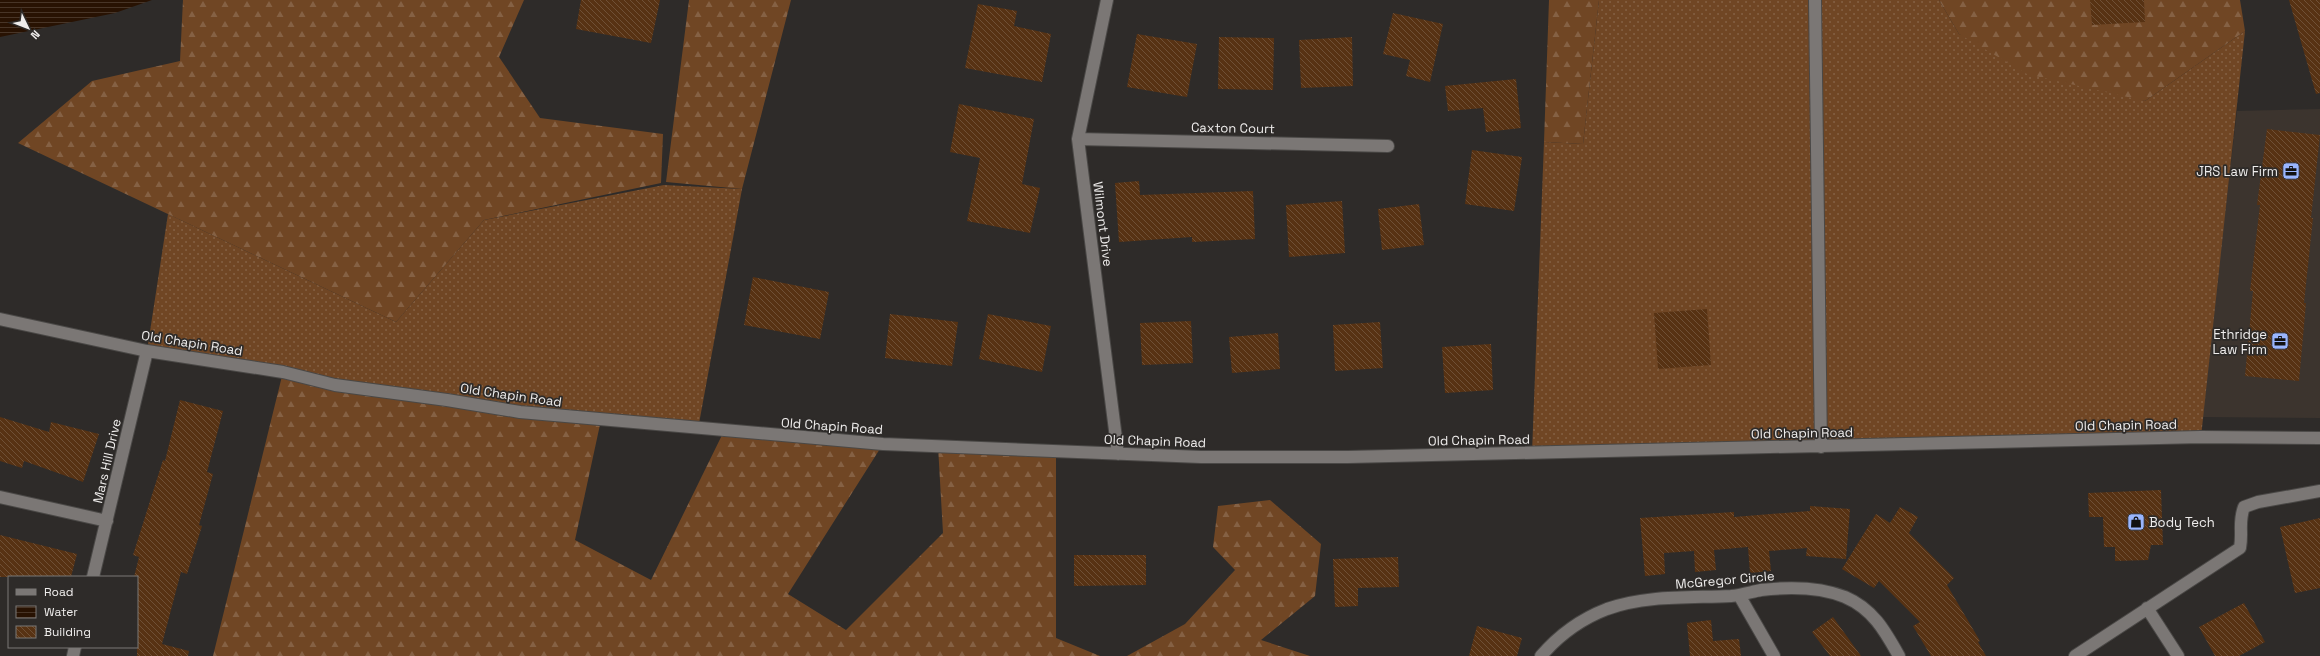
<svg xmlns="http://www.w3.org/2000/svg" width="2320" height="656" font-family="'Space Grotesk',sans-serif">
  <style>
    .built { fill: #3c342e }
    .grass { fill: url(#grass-dots) }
    .forest { fill: url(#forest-firs) }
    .water { fill: url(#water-rules) }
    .building { fill: url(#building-back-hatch) }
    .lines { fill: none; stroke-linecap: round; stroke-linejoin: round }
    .minor-casing { stroke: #4a4846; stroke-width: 14 }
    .minor { stroke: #7b7775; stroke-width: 12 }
    .labels { text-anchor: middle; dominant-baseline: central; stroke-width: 3.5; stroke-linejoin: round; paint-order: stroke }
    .street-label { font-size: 13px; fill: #efedec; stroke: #2e2b29 }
    .poi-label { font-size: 13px; fill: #efedec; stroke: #2e2b29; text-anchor: end }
  </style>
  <defs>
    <pattern id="grass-dots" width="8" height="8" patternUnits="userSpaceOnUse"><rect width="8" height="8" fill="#704624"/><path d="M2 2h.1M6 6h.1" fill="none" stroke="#856144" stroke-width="1.8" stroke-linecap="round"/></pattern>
    <pattern id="forest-firs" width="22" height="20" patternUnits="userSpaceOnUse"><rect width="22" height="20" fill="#704624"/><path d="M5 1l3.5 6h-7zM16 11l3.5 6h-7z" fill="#856144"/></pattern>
    <pattern id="water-rules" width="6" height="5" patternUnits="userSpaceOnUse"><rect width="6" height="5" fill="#281202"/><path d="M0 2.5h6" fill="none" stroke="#483527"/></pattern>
    <pattern id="building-back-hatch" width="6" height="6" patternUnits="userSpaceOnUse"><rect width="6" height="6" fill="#573213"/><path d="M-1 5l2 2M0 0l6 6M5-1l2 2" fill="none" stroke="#6f5036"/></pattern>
  </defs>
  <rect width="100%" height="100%" fill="#2e2b29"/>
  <path class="built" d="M2320,109V418L2201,417L2237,111Z"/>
  <path class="grass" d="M1599,0H1939L1959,34L2145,101L2245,31L2201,437L1532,453L1544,142L1583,144Z
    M664,185L742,189L698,429L520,412L147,351L168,214L396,322L484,220Z"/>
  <path class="forest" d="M183,0H524L499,57L540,118L663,134L661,183L484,220L396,322L18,143L92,81L180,61Z
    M689,0H791L742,189L666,182Z
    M1549,0H1599L1583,144L1544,142Z
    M1939,0H2240L2245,31L2145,101L2027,74L1959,34Z
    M283,372L601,420L575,540L651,580L724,431L883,444L788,594L846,630L943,533L938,446L1056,451V638L1100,656H213Z
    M1270,500L1321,544L1315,596L1261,640L1310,656H1127L1185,624L1235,570L1213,547L1218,506Z"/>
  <path class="water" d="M0,0H152L115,13L0,37Z"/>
  <path class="building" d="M581,0H660L651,43L576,29Z
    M2090,0H2144L2145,22L2092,25Z
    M2289,0H2320V93L2316,94Z
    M978,4L1017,11L1014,26L1051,34L1042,82L965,68Z
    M1393,13L1443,24L1430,82L1406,76L1410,60L1383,54Z
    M1137,34L1197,44L1187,97L1127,87Z
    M1219,37L1274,38L1273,90L1218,89Z
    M1352,37L1353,86L1301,88L1299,40Z
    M1516,79L1521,128L1486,132L1483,108L1448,111L1445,86Z
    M959,104L1034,119L1022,184L1040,188L1030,233L967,221L980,158L950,152Z
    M2267,129L2320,135L2311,218H2313L2304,303H2306L2299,381L2245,376L2253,291H2250L2260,205H2257Z
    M1472,150L1522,157L1514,211L1465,204Z
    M1139,181L1140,195L1253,191L1255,239L1192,242V237L1119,242L1115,183Z
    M1342,201L1345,253L1289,257L1286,205Z
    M1419,204L1424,245L1382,250L1378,209Z
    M753,277L829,292L820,339L744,325Z
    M1707,309L1711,365L1658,369L1654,313Z
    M890,314L958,322L952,366L885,358Z
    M988,314L1051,326L1042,372L979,359Z
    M1191,321L1193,363L1142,365L1140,323Z
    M1380,322L1383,368L1335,371L1333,325Z
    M1278,333L1280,369L1232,373L1229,337Z
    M1491,344L1493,390L1445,393L1442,347Z
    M180,400L223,411L207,472L213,474L199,525L202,526L187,574L181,572L162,644L189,651L188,656H137V577H134L139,557L133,555L163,460L165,461Z
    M0,417L49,432L51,422L99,434L83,482L24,461L22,468L0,461Z
    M2161,490L2163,545H2151L2148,560L2115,561V547H2104L2103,517H2089L2088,493Z
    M1810,506L1850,509L1846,559L1806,556L1807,548L1769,551L1771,571L1750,573L1748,547L1714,550L1716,570L1695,572L1694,551L1664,553L1665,574L1645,576L1640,518L1734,512V517L1810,511Z
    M1900,507L1918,517L1909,533L1954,578L1947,585L1980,641L1978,642L1986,656H1931L1913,626L1920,622L1879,581L1874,588L1842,569L1876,514L1890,523Z
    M2320,518V588L2295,593L2280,527Z
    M0,535L77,554L71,577H0Z
    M1074,555H1146V585L1074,586Z
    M1398,557L1399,587L1358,588V606L1335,607L1333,559Z
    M2244,603L2265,642L2239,656H2215L2199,627Z
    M1833,617L1861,656H1830L1812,632Z
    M1711,620L1713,641L1739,639L1741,656H1690L1687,623Z
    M1477,626L1522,638L1517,656H1469Z"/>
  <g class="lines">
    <defs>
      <path id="minor" d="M1107,0L1078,139L1118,454
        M1815,0L1821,447
        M1078,139L1388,146
        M0,319L147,351L283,372L335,385L447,400L520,412L883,444L1201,457H1348L2201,437L2320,438
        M0,497L107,521
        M93,577L147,351
        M1739,595L1774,656
        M2147,608L2178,656
        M73,656L75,647
        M1541,656C1559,635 1581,619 1607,609C1646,595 1690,598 1731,596C1741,595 1751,592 1761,590C1787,587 1820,587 1845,597C1873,609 1885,631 1899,656
        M2075,656L2240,548C2243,532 2238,523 2244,507L2258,502L2320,491"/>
    </defs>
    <use href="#minor" class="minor-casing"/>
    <use href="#minor" class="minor"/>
  </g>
  <defs>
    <symbol id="office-square" viewBox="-11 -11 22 22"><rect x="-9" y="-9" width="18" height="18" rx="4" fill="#99b5fd" stroke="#2e2b29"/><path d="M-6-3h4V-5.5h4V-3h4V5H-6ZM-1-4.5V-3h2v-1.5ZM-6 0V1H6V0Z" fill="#111"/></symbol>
    <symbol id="shop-square" viewBox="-11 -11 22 22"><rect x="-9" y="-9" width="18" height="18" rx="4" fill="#99b5fd" stroke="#2e2b29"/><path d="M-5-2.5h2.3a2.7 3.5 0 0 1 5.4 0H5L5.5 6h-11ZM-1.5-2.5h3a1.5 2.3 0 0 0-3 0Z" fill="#111"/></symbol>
  </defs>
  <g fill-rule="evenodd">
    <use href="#office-square" x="2281" y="161" width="20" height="20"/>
    <use href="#office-square" x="2270" y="331" width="20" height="20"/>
    <use href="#shop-square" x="2126" y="512" width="20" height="20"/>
  </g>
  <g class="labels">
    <g class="street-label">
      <text transform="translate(1233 128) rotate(1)">Caxton Court</text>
      <text transform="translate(1103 224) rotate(83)">Wilmont Drive</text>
      <text transform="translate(192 343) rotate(9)">Old Chapin Road</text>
      <text transform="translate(511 395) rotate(8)">Old Chapin Road</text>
      <text transform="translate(2126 425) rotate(-1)">Old Chapin Road</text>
      <text transform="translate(832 426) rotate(4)">Old Chapin Road</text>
      <text transform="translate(1802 433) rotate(-1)">Old Chapin Road</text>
      <text transform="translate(1479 440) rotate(-1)">Old Chapin Road</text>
      <text transform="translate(1155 441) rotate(2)">Old Chapin Road</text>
      <text transform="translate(107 461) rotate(-77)">Mars Hill Drive</text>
      <text transform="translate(1725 580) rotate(-5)">McGregor Circle</text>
    </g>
    <g class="poi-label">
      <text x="2278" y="171">JRS Law Firm</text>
      <text x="2267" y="334">Ethridge<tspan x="2267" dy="15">Law Firm</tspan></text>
      <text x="2149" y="522" text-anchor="start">Body Tech</text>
    </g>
  </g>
  <rect x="8" y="576" width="130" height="72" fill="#2e2b29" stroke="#7b7977"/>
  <rect x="16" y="589" width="20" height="6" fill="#7b7775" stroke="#7b7977"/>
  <text x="44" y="596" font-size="12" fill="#efedec">Road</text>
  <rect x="16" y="606" width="20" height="12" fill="url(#water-rules)" stroke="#7b7977"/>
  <text x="44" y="616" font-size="12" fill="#efedec">Water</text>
  <rect x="16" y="626" width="20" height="12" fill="url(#building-back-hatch)" stroke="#7b7977"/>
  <text x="44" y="636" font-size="12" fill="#efedec">Building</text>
  <g transform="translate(28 28) rotate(133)" stroke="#2e2b29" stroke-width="3" paint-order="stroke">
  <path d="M0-3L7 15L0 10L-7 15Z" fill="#efedec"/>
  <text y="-6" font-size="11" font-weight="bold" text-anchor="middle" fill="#efedec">N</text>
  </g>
</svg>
